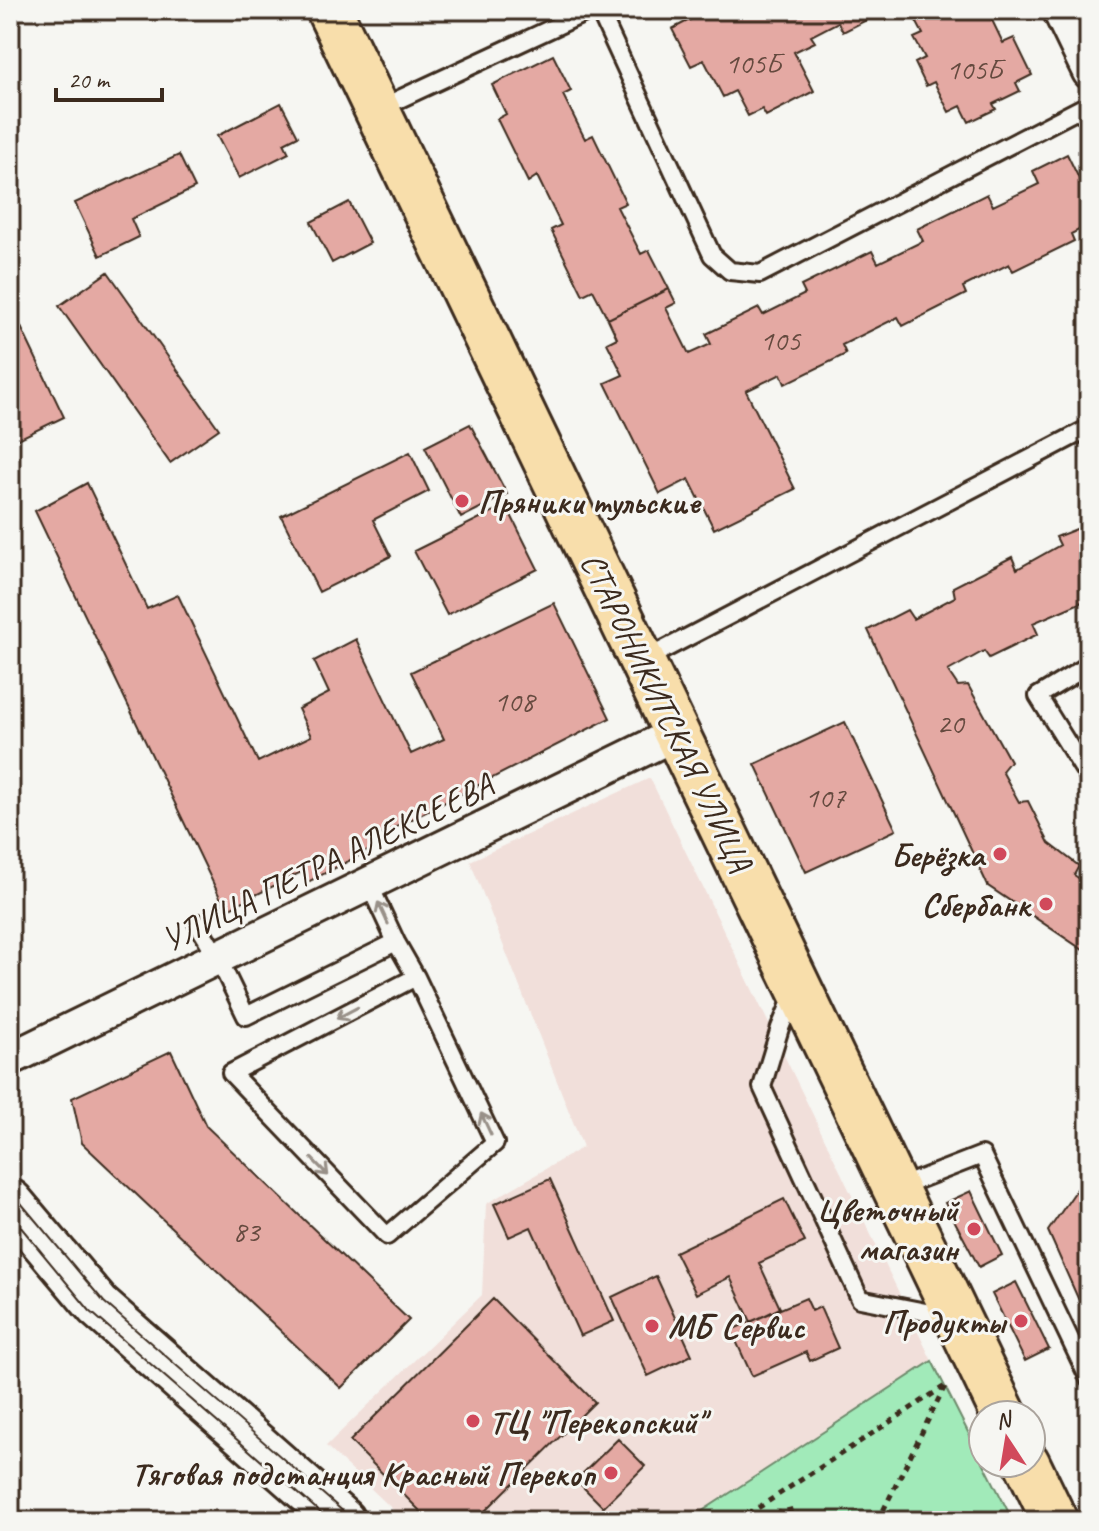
<svg xmlns="http://www.w3.org/2000/svg" width="1099" height="1531" font-family="Caveat,sans-serif">
  <style>
    .built { fill: #f1dfda }
    .green { fill: #a1eab9; stroke: #6e8a6c; stroke-width: 2 }
    .building { fill: #e4a9a3; stroke: #3b2a1e; stroke-width: 2 }
    .lines { fill: none; stroke-linecap: round; stroke-linejoin: round }
    .service-casing { stroke: #3b2a1e; stroke-width: 22 }
    .minor-casing { stroke: #3b2a1e; stroke-width: 38 }
    .secondary-casing { stroke: #3b2a1e; stroke-width: 50 }
    .primary-casing { stroke: #3b2a1e; stroke-width: 50 }
    .path { stroke: #3b2a1e; stroke-width: 5; stroke-dasharray: 6 6; stroke-linecap: butt }
    .service { stroke: #f6f6f2; stroke-width: 16 }
    .minor { stroke: #f6f6f2; stroke-width: 32 }
    .secondary { stroke: #f6f6f2; stroke-width: 44 }
    .primary { stroke: #f8deab; stroke-width: 44 }
    .tram { stroke: #3b2a1e; stroke-width: 2 }
    .oneway { stroke: #989088 }
    .poi-dot { fill: #d1495b; stroke: #f6f6f2; stroke-width: 3 }
    .labels { text-anchor: middle; dominant-baseline: central; stroke-width: 6; stroke-linejoin: round; paint-order: stroke }
    .number-label { font-size: 30px; fill: #654a3f }
    .poi-label { font-size: 34px; font-weight: bold; fill: #3b2a1e; stroke: #f6f6f2; text-anchor: end }
    .street-label { font-size: 34px; fill: #3b2a1e; stroke: #f6f6f2 }
  </style>
  <rect width="100%" height="100%" fill="#f6f6f2"/>
  <filter id="ink" filterUnits="userSpaceOnUse"><feTurbulence type="fractalNoise" baseFrequency=".0125" numOctaves="2"/><feDisplacementMap in="SourceGraphic" scale="16" xChannelSelector="R" yChannelSelector="G"/><feConvolveMatrix kernelMatrix="1 2 1 2 8 2 1 2 1" color-interpolation-filters="sRGB"/></filter>
  <g filter="url(#ink)">
    <path class="built" d="M650,778L932,1361L687,1521H405L326,1446L482,1295L486,1204L583,1147L470,861Z"/>
    <path class="green" d="M932,1361L1013,1521H687Z"/>
    <path class="building" d="M701,10H886L843,32L838,22L811,36L815,42L794,52L814,91L766,116L762,109L748,116L735,91L723,97L704,60L691,66L672,29L703,13Z
      M928,10H1002L990,16L1003,43L1014,38L1032,75L1016,83L1020,91L993,104L996,109L969,122L961,106L949,112L934,82L926,86L915,63L925,58L914,38L923,34L914,17Z
      M553,55L571,91L563,95L585,139L593,135L626,203L617,207L641,254L649,250L669,289L608,319L593,290L583,295L551,230L561,225L537,176L528,182L497,119L506,114L492,85Z
      M281,103L298,136L284,143L289,153L239,178L217,136Z
      M1067,154L1089,199V225L1071,234L1074,241L1013,271L1009,264L963,287L966,294L903,326L898,317L842,345L846,354L785,384L781,374L746,391L795,489L714,529L689,479L660,494L605,383L623,375L607,343L617,338L608,319L669,289L676,303L666,308L689,354L711,344L706,334L759,308L763,315L805,294L801,286L872,251L878,263L923,241L917,229L987,194L993,206L1039,184L1033,171Z
      M179,155L195,188L131,219L139,237L100,256L75,203Z
      M349,202L370,243L332,263L311,222Z
      M108,272L219,429L170,463L59,306Z
      M10,304L64,417L10,443Z
      M470,424L507,494L461,518L425,447Z
      M410,452L429,491L373,520L391,556L319,592L281,516Z
      M87,483L147,609L178,595L258,762L311,736L298,709L329,693L314,661L356,639L411,754L444,739L411,672L554,603L610,718L369,841L372,849L306,883L301,872L226,910L35,511Z
      M506,505L538,569L447,615L414,551Z
      M1089,524V599L1033,623L1038,634L989,658L984,651L948,671L958,686L968,685L1010,761L1002,771L1019,802L1028,801L1049,843L1079,866L1074,875L1089,885V954L988,886L868,630L907,610L913,619L955,597L953,587L1012,557L1017,569L1060,545L1056,537Z
      M845,722L896,830L806,872L755,764Z
      M171,1051L206,1126L409,1320L341,1388L82,1143L72,1098Z
      M1089,1172V1323L1048,1231Z
      M550,1179L614,1321L580,1336L531,1227L509,1237L494,1204Z
      M971,1191L1002,1255L979,1267L945,1203Z
      M784,1199L805,1242L759,1263L780,1308L751,1322L730,1277L696,1294L675,1252Z
      M656,1276L692,1355L648,1376L612,1297Z
      M1016,1282L1049,1349L1025,1361L992,1294Z
      M806,1298L812,1311L820,1307L838,1348L810,1361L806,1352L752,1376L731,1330Z
      M493,1299L595,1402L478,1518L480,1521H430L350,1441Z
      M618,1439L645,1466L603,1507L576,1480Z"/>
    <g class="lines">
      <defs>
        <path id="service" d="M599,10L712,255L730,271L760,274L1089,104
          M378,109L591,10
          M644,660L1089,428
          M1089,665L1038,696L1089,778
          M369,884L396,942L416,977L495,1143L387,1236L231,1073L416,977
          M197,923L218,958L246,1016L396,942
          M794,994L780,1028L762,1087L860,1299L951,1317
          M897,1188L982,1155L1089,1379"/>
        <path id="minor" d="M1059,10L1089,72
          M10,1059L677,733"/>
        <path id="secondary" d="M10,1202L98,1306L342,1521"/>
        <path id="primary" d="M329,10L1004,1415
          M1027,1463L1055,1521"/>
      </defs>
      <use href="#service" class="service-casing"/>
      <use href="#minor" class="minor-casing"/>
      <use href="#secondary" class="secondary-casing"/>
      <use href="#primary" class="primary-casing"/>
      <path class="path" d="M738,1521L948,1384
        M765,1521L779,1513L794,1509L800,1521
        M878,1521L945,1386"/>
      <use href="#service" class="service"/>
      <use href="#minor" class="minor"/>
      <use href="#secondary" class="secondary"/>
      <use href="#primary" class="primary"/>
      <path class="tram" d="M10,1190L104,1302L354,1521
        M10,1214L90,1311L330,1521"/>
    </g>
    <defs><path id="oneway-shaft" d="M-6 0H5M1.5-3L5.5 0L1.5 3" fill="none" stroke-width="1.6" stroke-linecap="round" stroke-linejoin="round" transform="scale(2)"/></defs>
    <g class="oneway">
      <use href="#oneway-shaft" transform="translate(383 913) rotate(-115)"/>
      <use href="#oneway-shaft" transform="translate(347 1013) rotate(152)"/>
      <use href="#oneway-shaft" transform="translate(486 1124) rotate(-115)"/>
      <use href="#oneway-shaft" transform="translate(320 1167) rotate(46)"/>
    </g>
  </g>
  <g class="poi-dot">
    <circle cx="462" cy="501" r="8"/>
    <circle cx="1000" cy="854" r="8"/>
    <circle cx="1046" cy="904" r="8"/>
    <circle cx="974" cy="1229" r="8"/>
    <circle cx="1021" cy="1321" r="8"/>
    <circle cx="652" cy="1326" r="8"/>
    <circle cx="473" cy="1421" r="8"/>
    <circle cx="611" cy="1473" r="8"/>
  </g>
  <g class="labels">
    <g class="number-label">
      <text x="753" y="63">105Б</text>
      <text x="974" y="69">105Б</text>
      <text x="780" y="340">105</text>
      <text x="514" y="701">108</text>
      <text x="950" y="723">20</text>
      <text x="825" y="797">107</text>
      <text x="246" y="1231">83</text>
    </g>
    <g class="poi-label">
      <text x="478" y="501" text-anchor="start">Пряники тульские</text>
      <text x="984" y="854">Берёзка</text>
      <text x="1030" y="904">Сбербанк</text>
      <text x="958" y="1209">Цветочный<tspan x="958" dy="39">магазин</tspan></text>
      <text x="1005" y="1321">Продукты</text>
      <text x="668" y="1326" text-anchor="start">МБ Сервис</text>
      <text x="489" y="1421" text-anchor="start">ТЦ "Перекопский"</text>
      <text x="595" y="1473">Тяговая подстанция Красный Перекоп</text>
    </g>
    <g class="street-label">
      <text transform="translate(667 712) rotate(64)">СТАРОНИКИТСКАЯ УЛИЦА</text>
      <text transform="translate(327 862) rotate(-26)">УЛИЦА ПЕТРА АЛЕКСЕЕВА</text>
    </g>
  </g>
  <rect width="1099" height="1531" fill="none" stroke="#f6f6f2" stroke-width="40"/>
  <rect x="20" y="20" width="1059" height="1491" fill="none" stroke="#3b2a1e" stroke-width="3" filter="url(#ink)"/>
  <g transform="translate(1007 1439) rotate(348)"><circle r="38" fill="#f6f6f2" stroke="#aba49d" stroke-width="2"/>
  <path d="M0-6L14 30L0 20L-14 30Z" fill="#d1495b"/>
  <text y="-12" font-size="22" font-weight="bold" text-anchor="middle" fill="#3b2a1e">N</text>
  </g>
  <path d="M56 88v12h106v-12" fill="none" stroke="#3b2a1e" stroke-width="4"/>
  <text x="68" y="88" font-size="24" fill="#3b2a1e" stroke="#f6f6f2" stroke-width="6" paint-order="stroke">20 m</text>
</svg>
